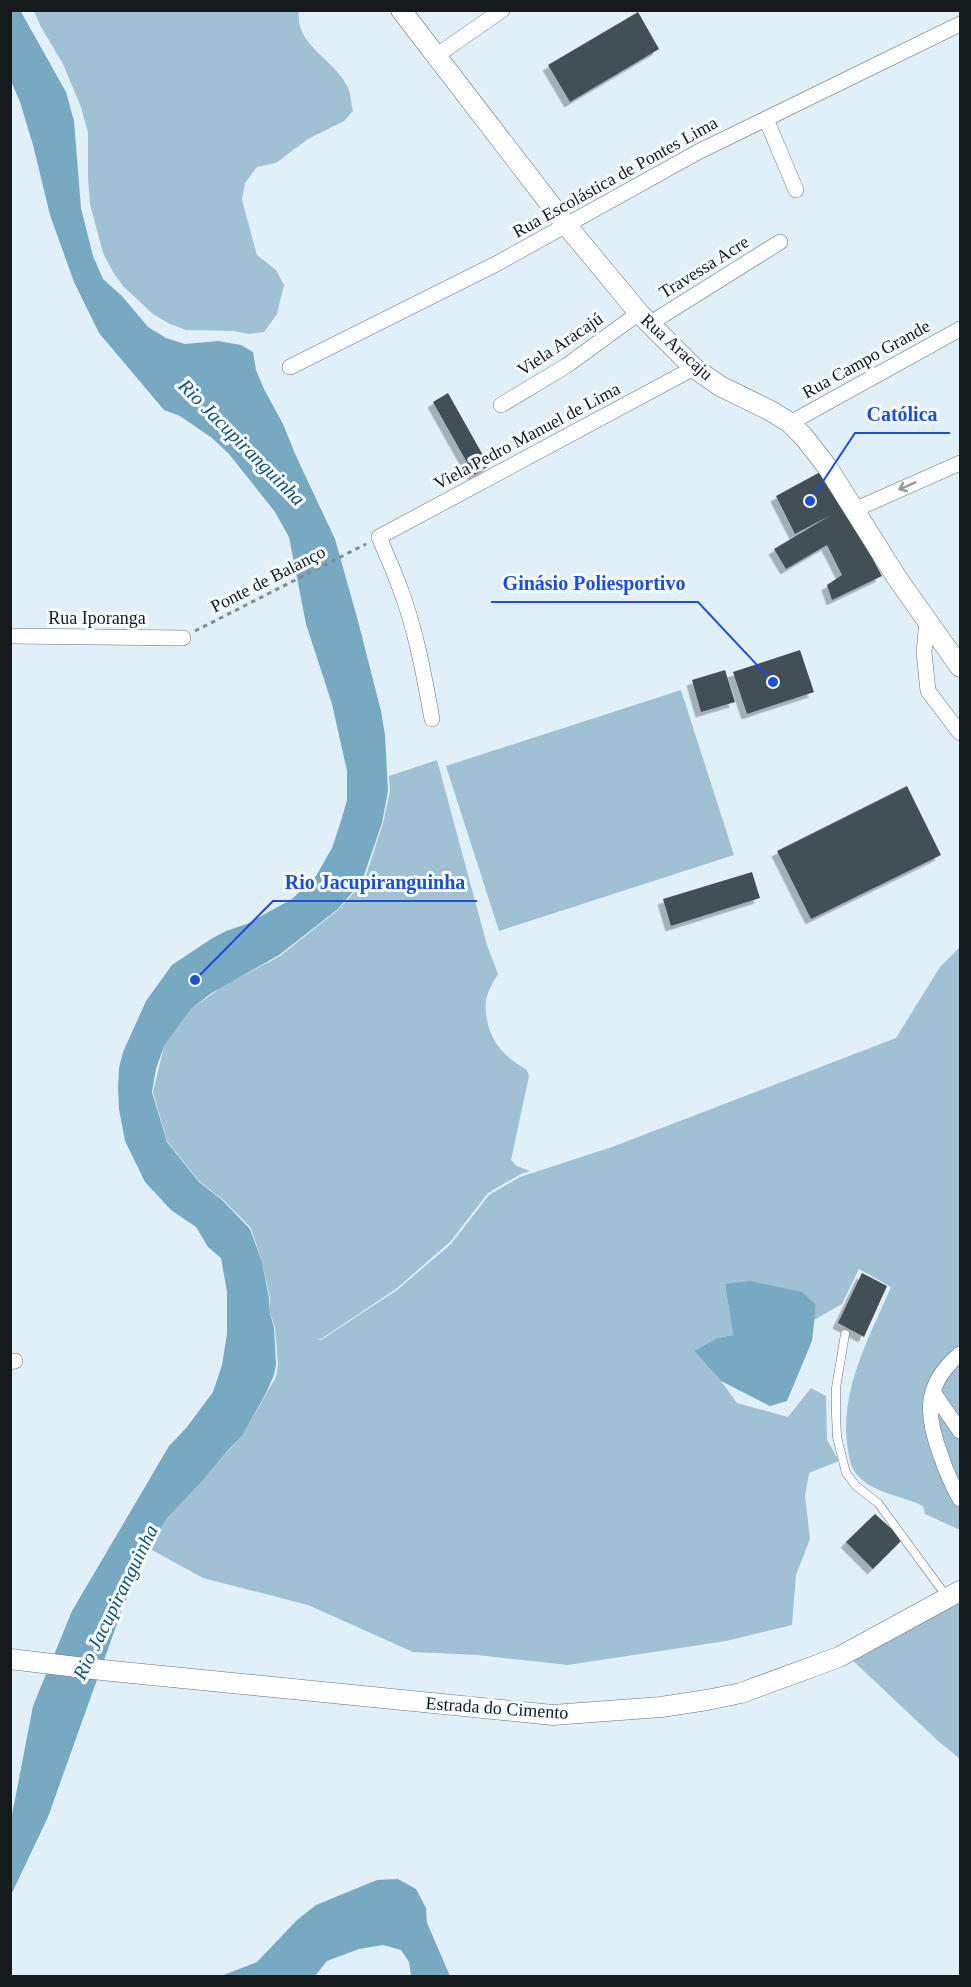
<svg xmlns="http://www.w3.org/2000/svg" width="971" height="1987" font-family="Georgia,serif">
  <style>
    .green { fill: #a0c1d3 }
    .water { fill: #78a9c2 }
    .building { fill: #434f56; filter: url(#shadow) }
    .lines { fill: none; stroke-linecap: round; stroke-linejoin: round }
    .service-casing { stroke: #65737a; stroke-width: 9 }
    .minor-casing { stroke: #65737a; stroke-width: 16 }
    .tertiary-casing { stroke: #65737a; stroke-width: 21 }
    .path { stroke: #818c91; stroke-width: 3; stroke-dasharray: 4.5 4.5; stroke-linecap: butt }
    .service { stroke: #fff; stroke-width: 8 }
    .minor { stroke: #fff; stroke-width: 15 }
    .tertiary { stroke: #fff; stroke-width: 20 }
    .oneway { stroke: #969899 }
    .labels { text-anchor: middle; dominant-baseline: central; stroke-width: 6; stroke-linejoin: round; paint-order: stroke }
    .street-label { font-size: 18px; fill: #151a1d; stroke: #f6fcff }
    .water-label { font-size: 20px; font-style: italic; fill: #14526d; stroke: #f6fcff }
    .leader { fill: none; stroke: #1d4ed8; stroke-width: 2 }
    .callout-dot { fill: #1d4ed8; stroke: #f6fcff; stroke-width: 2 }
    .callout-label { font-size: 20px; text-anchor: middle; font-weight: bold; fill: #1d4ed8; stroke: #f6fcff; stroke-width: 6; stroke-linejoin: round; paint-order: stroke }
  </style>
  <defs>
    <filter id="shadow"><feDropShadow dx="-5.5" dy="5.5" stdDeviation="0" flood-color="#0004"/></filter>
  </defs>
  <rect width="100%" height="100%" fill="#e1f0f8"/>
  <path class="green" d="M34,11H299C294,45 336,60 348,88C351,94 351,104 353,111L344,121L308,139L276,163L257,167L245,183L242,200L257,255L276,270L284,285L277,314L264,332L249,334L233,331L186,330L170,324L153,314L123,286L113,272L103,253L90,204L88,178V133L81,107L63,64L41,27Z
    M681,690L734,855L499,931L446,766Z
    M437,760L487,945L498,974C493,982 488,991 486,1000C485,1005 486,1010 486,1014C490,1042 503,1056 527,1070L529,1076L511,1160L517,1166L530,1171L521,1174L488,1193L450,1242L396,1289L321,1339L315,1338L321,1340L397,1290L451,1244L489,1195L520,1177L612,1147L896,1038L940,967L960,947V1351L926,1418L960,1503V1530L925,1514L923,1506C903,1496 877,1494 860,1478C851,1470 850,1461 848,1450C838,1393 869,1338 891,1287L859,1269L842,1304L814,1320L816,1305L725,1284L733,1335L717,1338L694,1351L721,1381L737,1403L788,1417L811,1388L826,1396L827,1440L839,1461L809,1473L805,1496L810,1539L796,1575L792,1625L726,1641L568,1665L477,1655L413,1652L308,1605L203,1578L150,1549L168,1517L242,1436L276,1377L278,1364L275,1328L270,1312V1298L262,1262L251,1228L221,1198L199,1181L167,1141L153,1092L164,1046L191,1009L222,987L280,956L338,910L364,882L383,823L390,791L389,776Z
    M960,1359V1424L936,1391Z
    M937,1406L960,1437V1486L940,1444Z
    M960,1598V1759L937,1740L848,1656Z"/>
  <path class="water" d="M20,10L66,92L74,121L81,208L93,256L103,279L122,296L148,327L166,338L185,344L218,341L241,345L253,352L256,370L264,389L283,424L296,456L335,539L358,621L381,711L385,735L388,791L382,823L362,881L338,909L279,955L210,994L191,1009L164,1046L156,1069L152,1092L167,1142L199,1182L221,1199L250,1229L262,1262L269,1298L270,1313L274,1328L276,1364L274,1375L266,1393L242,1436L231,1447L201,1482L168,1517L156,1537L124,1604L48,1817L11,1895V1820L33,1706L72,1611L169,1446L187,1427L213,1392L222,1365L227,1334V1292L221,1258L208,1247L196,1227L171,1210L145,1182L125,1141L119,1109L118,1088L119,1068L123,1052L146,1001L172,965L211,939L226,931L247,924L292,899L316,876L332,848L341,821L347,800V771L332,704L306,624L289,537L275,512L229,454L212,438L180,416L164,410L99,333L74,282L50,215L33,145L20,102L11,81V11Z
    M750,1281L802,1292L816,1305L812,1341L787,1401L770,1406L721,1381L694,1351L717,1338L733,1335L725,1284Z
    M398,1879L416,1889L426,1908L427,1923L450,1976H411L409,1962L401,1950L383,1945L359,1949L327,1961L315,1976H221L257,1962L297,1920L316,1905L377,1880Z"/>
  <path class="building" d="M638,12L659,49L570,102L548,65Z
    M448,393L489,466L474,475L433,402Z
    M824,470L882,576L832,600L827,585L842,575L827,545L786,569L774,549L831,515L795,534L776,496Z
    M800,650L814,692L747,714L733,672Z
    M725,670L735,702L701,712L692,680Z
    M907,786L941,855L811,919L777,851Z
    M752,872L760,898L671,926L663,899Z
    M862,1273L887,1286L864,1337L838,1323Z
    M875,1514L903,1539L873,1569L846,1542Z"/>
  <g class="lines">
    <defs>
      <path id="service" d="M845,1334L836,1388V1414L837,1437L846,1473L856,1486L878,1503L947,1597"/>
      <path id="minor" d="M436,56L502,10
        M766,119L796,190
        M649,324L780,242
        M290,367L498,263L698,152L960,24
        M501,405L566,366L639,313
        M790,423L960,329
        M854,510L960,463
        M927,621L924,652L928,691L960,733
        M10,636L183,638
        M432,719C424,675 416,630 400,588C394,571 386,554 379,537L694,368
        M960,1354C924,1384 925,1414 941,1456C946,1471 952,1485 960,1499
        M10,1362L15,1361
        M933,1392L960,1431"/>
      <path id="tertiary" d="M401,10L567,226L639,313L694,368L720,386L771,411L790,423L804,437L828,468L897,578L960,667
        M10,1659L102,1670L553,1715L661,1707L707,1700L741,1693L839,1657L960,1591"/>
    </defs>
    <use href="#service" class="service-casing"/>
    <use href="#minor" class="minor-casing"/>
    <use href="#tertiary" class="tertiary-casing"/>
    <path class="path" d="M195,631L366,544"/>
    <use href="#service" class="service"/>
    <use href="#minor" class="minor"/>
    <use href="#tertiary" class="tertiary"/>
  </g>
  <defs><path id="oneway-shaft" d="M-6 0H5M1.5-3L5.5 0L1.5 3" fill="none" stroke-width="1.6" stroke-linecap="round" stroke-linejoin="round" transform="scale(1.5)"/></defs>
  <use class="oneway" href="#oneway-shaft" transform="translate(907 486) rotate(156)"/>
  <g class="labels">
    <g class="street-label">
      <text transform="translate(615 177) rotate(-29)">Rua Escolástica de Pontes Lima</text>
      <text transform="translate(704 267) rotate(-32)">Travessa Acre</text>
      <text transform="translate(560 344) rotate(-34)">Viela Aracajú</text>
      <text transform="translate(677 347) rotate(42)">Rua Aracaju</text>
      <text transform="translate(866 359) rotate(-29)">Rua Campo Grande</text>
      <text transform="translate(527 436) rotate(-28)">Viela Pedro Manuel de Lima</text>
      <text transform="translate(268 579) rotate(-27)">Ponte de Balanço</text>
      <text x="97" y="618">Rua Iporanga</text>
      <text transform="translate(497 1708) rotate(4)">Estrada do Cimento</text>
    </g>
    <g class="water-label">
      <text transform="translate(242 442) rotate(45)">Rio Jacupiranguinha</text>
      <text transform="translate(115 1602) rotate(-64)">Rio Jacupiranguinha</text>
    </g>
  </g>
  <path class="leader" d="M810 501L855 433H950M773 682L698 602H491M195 980L273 901H477"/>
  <g class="callout-dot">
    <circle cx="810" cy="501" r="6"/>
    <circle cx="773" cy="682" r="6"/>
    <circle cx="195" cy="980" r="6"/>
  </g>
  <g class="callout-label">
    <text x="902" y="421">Católica</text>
    <text x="594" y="590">Ginásio Poliesportivo</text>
    <text x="375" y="889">Rio Jacupiranguinha</text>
  </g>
  <rect width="971" height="1987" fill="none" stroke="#151a1d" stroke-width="24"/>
</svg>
